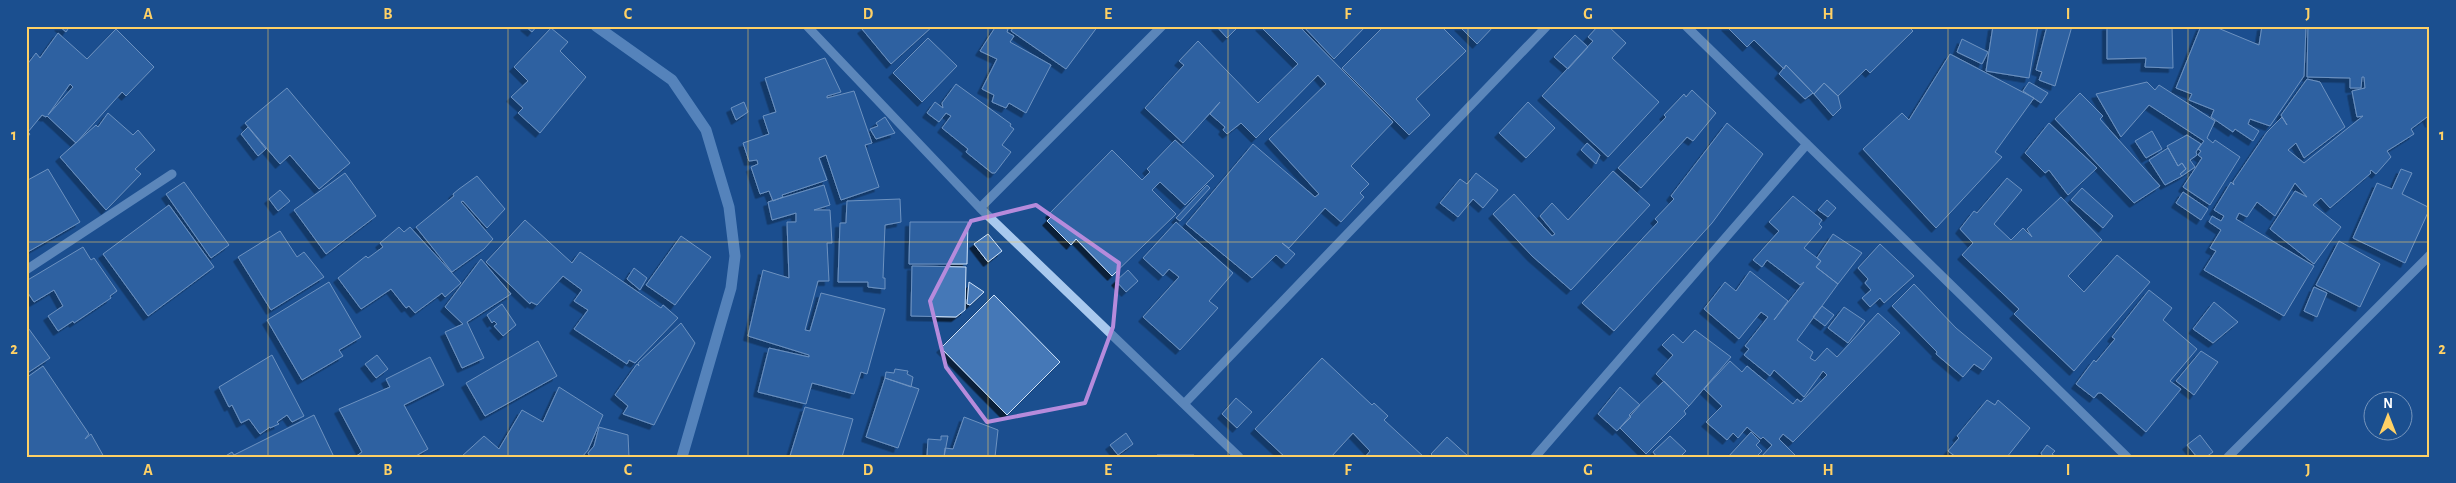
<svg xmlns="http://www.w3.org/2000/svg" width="2456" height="483" font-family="'Alegreya Sans',sans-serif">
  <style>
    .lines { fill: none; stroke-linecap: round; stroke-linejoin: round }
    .stream { stroke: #9cc4f0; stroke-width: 11 }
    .building { fill: #4478b7; stroke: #cfe3fa; fill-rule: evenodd; filter: url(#shadow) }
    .minor { stroke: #a9c9ee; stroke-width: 9 }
    .marked { fill: none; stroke: #b68bdc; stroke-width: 4; stroke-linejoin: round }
    .grid { fill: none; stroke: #ffd166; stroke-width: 1; stroke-opacity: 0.55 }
    .neatline { fill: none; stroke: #ffd166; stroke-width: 2 }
    .grid-label { font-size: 16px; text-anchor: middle; font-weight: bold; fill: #ffd166 }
  </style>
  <defs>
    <filter id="shadow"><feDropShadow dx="-4.5" dy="4.5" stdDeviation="0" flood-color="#0009"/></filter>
  </defs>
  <rect width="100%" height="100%" fill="#1b4f8f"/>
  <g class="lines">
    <path class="stream" d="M596,26L672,80L706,130L729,207L735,256L731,288L682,457"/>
  </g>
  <path class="building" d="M59,26H70L66,32Z
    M525,26H537L532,32Z
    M866,26H933L891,64L862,29Z
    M996,26L1008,29L1007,32L1014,36L1010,42L1051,65L1026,113L1009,103L1006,108L992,102L994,95L982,89L997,59L980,51Z
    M1014,26H1098L1066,69L1011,31Z
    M1216,26H1239L1227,38Z
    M1260,26H1299L1393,122L1351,166L1369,184L1360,193L1364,197L1341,222L1325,208L1289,248L1282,243L1295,254L1286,264L1276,255L1252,278L1186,224L1253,144L1315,197L1319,194L1269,139L1326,84L1318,75L1256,138L1241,123L1227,134L1223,130L1225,127L1210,114L1220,102L1183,143L1145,108L1184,65L1179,61L1198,41L1258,103L1298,64Z
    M1303,26H1366L1334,59Z
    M1384,26H1441L1466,51L1416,99L1430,115L1409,135L1342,68Z
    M1459,26H1494L1477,44Z
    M1598,26H1608L1626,43L1612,58L1659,102L1608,157L1542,96L1593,41L1588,37Z
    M1726,26H1908L1913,31L1870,73L1866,69L1838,96L1824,83L1814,94L1786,65L1784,69L1754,40L1747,47Z
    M1993,26H2038L2029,78L1986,71Z
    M2047,26H2072L2055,86L2039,80L2042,72L2036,70Z
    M2107,26H2172L2173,68L2145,67L2146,58L2107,59Z
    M2201,26H2213L2259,45L2262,26H2306L2304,76L2270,126L2250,119L2248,124L2259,131L2253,141L2235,129L2233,132L2211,117L2214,110L2189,100L2192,94L2176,88Z
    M2308,26H2430V123L2427,117L2411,129L2414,134L2387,151L2391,157L2376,174L2371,170L2370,172L2371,173L2330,208L2321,198L2313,205L2341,227L2314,264L2270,229L2295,191L2307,197L2295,183L2275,216L2257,202L2247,217L2239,213L2236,219L2314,266L2284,316L2204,270L2216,251L2210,248L2221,230L2209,222L2212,216L2221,221L2224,216L2214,210L2231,182L2234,185L2233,182L2267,132L2282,117L2287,125L2281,115L2307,79L2320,82L2345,127L2304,158L2296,143L2288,150L2304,163L2363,116L2357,117L2352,91L2365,88L2364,77H2362L2361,88H2350V78L2307,77Z
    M551,28L568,42L560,51L586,77L540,133L518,113L523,108L511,97L528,81L514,67Z
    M116,29L154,67L126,96L122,92L76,143L47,116L46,117L42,115L28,132L30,134L26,139V66L36,53L40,58L58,33L87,59ZM70,84L73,87L48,115Z
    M1575,35L1588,47L1568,69L1554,57Z
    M928,38L957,66L922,102L893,73Z
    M1962,39L1988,52L1982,64L1957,52Z
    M1950,54L2034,98L1995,152L2002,157L1936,228L1863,149L1902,113L1909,120Z
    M825,58L841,92L827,96V98L854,91L872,143L865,145L879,187L841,200L826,155L819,158L827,180L782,195L783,197L773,201L769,191L760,194L751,167L758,164L757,160L749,161L743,143L769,134L763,116L776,112L765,78Z
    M1786,65L1813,93L1805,99L1779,74Z
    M2029,82L2048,93L2041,103L2023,91Z
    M2147,82L2155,90L2159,85L2215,121L2207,138L2213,143L2215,140L2240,157L2210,205L2183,187L2202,158L2198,155L2201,151L2198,149L2204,141L2149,105L2121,137L2096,94Z
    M1824,83L1838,96L1841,108L1833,116L1814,94Z
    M956,84L1011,124L1010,126L1014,129L1002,145L1011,152L995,173H992L966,152L968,149L942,128L951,116L946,113L939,122L927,113L935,102L943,108L942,103Z
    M287,88L350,163L319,189L290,155L280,164L245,123Z
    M1692,90L1716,113L1693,141L1687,137L1641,188L1618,168L1666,117L1664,115L1684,94L1686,97Z
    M2080,93L2103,116L2100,119L2160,186L2134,203L2055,119Z
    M744,102L748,112L736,120L731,108Z
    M1528,102L1555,128L1526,158L1499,133Z
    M108,113L133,135L138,130L155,150L135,169L141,174L106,210L60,157L96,125L98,127Z
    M885,117L895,133L876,139L870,129L878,126L876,123Z
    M1727,123L1763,154L1712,223L1614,331L1582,303L1658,222L1655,219L1674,199L1671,196Z
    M2049,123L2097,168L2068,195L2049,170L2045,173L2025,153Z
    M248,127L266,149L258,156L241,134Z
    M2152,131L2162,149L2146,158L2135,141Z
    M2187,135L2201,144L2196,152L2197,155L2190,160L2195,167L2182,176L2180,174L2186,169L2182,163L2178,166L2167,146Z
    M1175,140L1214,176L1185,205L1160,182L1152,190L1176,214L1112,276L1076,239L1071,245L1047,221L1052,216L1050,213L1112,150L1142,180L1150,172L1147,169Z
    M1587,143L1600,155L1596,164L1581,150Z
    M2168,148L2178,166L2182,163L2186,169L2180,174L2182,176L2165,185L2149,160Z
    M48,169L80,222L26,253V181Z
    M2401,169L2412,173L2402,194L2430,208L2405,263L2353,238L2377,183L2392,189Z
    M1613,171L1650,205L1571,290L1532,256L1493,214L1514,194L1552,236L1555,234L1540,216L1552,203L1568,220Z
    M345,173L376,216L326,254L294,210Z
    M1476,173L1498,190L1483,208L1473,199L1458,217L1440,203L1460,179L1467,184Z
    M477,176L505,209L487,228L463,201L461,202L493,239L484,249L452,272L416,227L454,196L453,194L459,189Z
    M2007,178L2022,190L1994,224L2011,240L2023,228L2032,237L2027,229L2061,197L2102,240L2068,276L2084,292L2117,255L2150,282L2074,371L2014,314L2019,309L1962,255L1973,243L1960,229L1974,211L1977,213Z
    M184,182L229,245L211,258L166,194Z
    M824,185L830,205L814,210H830L832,243H827L829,281H818L805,330L810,331L821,293L885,309L867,374L861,372L854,394L812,383L806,404L758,392L769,348L809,357V355L748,336L763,270L789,278L787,222H796V213L772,220L768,202Z
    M1207,185L1210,188L1180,221L1176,218Z
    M2082,188L2113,216L2103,228L2071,200Z
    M280,190L290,201L278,211L269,199Z
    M2183,192L2208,209L2201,220L2176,203Z
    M1793,196L1822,220L1819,224L1822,227L1804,248L1821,261L1816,267L1838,284L1797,340L1813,352L1810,358L1815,361L1827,348L1837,357L1878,313L1900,333L1793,442L1783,434L1779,439L1797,457H1761L1772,445L1763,437L1761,439L1747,427L1738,438L1733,433L1727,440L1706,422L1722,406L1704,389L1730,361L1742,372L1747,366L1793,404L1797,399L1801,402L1827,375L1823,371L1804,397L1774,370L1770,376L1744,355L1749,349L1745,346L1768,317L1761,312L1739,339L1704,309L1725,282L1736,291L1750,271L1788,301L1774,320L1804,282L1800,285L1767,260L1762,267L1753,260L1779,231L1769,222Z
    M900,199L901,222L885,225L883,278H885V289L868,287V282H838L840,223H846L847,201Z
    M1827,200L1836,208L1828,217L1818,210Z
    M169,205L214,267L148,316L103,254Z
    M525,220L572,263L580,252L661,308L663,305L678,318L635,363L629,360L627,364L574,329L588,310L574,301L582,290L563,276L537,305L531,302L530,304L486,262Z
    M910,222H968L967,264H909Z
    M1176,222L1233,273L1209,301L1218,308L1180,350L1143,317L1179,277L1169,269L1163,276L1143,258Z
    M399,227L404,232L410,227L461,283L445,297L442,293L415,313L409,306L406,308L391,289L361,309L338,278L366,256L368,258L383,247L380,243Z
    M280,231L297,257L304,252L324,277L271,310L238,257Z
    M988,234L1002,251L988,262L974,244Z
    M1833,234L1862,253L1838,284L1816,267L1821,261L1817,258Z
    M681,236L711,257L675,305L646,285Z
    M2339,241L2380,264L2360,307L2316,285Z
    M1880,244L1914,276L1884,303L1880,298L1870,307L1862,298L1871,290L1865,283L1868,279L1858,268Z
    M83,247L91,260L94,258L117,291L110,296L111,298L74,323L73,321L58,331L48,316L63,306L54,290L34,302L26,290V281Z
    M481,259L511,294L467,322L484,358L462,368L445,332L463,324L445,307Z
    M912,266L966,267L965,310L956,317L911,316Z
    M634,268L647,278L640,290L627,279Z
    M1128,270L1138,281L1126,292L1116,281Z
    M329,282L361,337L339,350L343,356L302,380L267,320Z
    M969,282L984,292L970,305L967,304Z
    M1914,284L1956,328L1992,358L1983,370L1974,364L1963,377L1936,354L1937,352L1892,306Z
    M2314,287L2327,293L2317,317L2304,311Z
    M2149,290L2172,308L2163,320L2197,349L2170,381L2181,389L2146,432L2101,393H2098L2094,398L2076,384L2094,360L2096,362L2115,339L2112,337Z
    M994,295L1060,362L1007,415L941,348Z
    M2214,302L2238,322L2213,343L2193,329Z
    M502,304L516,325L503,336L494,326L497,324L494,321L492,323L487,315Z
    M1822,306L1834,315L1825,326L1813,317Z
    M1844,307L1865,321L1848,343L1828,328Z
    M681,323L695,343L654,425L623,414L628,406L615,395L637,364L639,366L638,363Z
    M26,325L50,358L26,374Z
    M1695,330L1731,357L1689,406L1656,374L1673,355L1662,345L1673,334L1683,343Z
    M538,341L557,376L485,416L466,383Z
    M2201,351L2218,362L2194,395L2176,381Z
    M272,355L304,416L292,422L287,415L277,422L279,424L270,428V427L260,434L249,419L241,423L232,405L229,407L219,387Z
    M377,355L388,369L376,378L365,364Z
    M430,357L444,385L404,405L428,449L414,457H355L362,452L339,409L390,387L386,379Z
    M1322,358L1372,405L1374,403L1388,416L1384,420L1424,457H1365L1370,451L1353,433L1331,457H1285L1255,429Z
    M43,366L89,434L85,439L91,434L104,457H26V378Z
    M895,369L908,371L907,374L913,377L911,387L885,378L886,372L894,373Z
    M885,378L919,389L898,448L866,437Z
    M1664,381L1689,406L1684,411L1686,414L1646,454L1620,428L1631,417L1629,415Z
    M559,387L603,415L588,450L582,457H461L484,436L499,449L522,410L543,422Z
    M1620,387L1640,405L1617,431L1598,414Z
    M1236,398L1252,412L1237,428L1222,414Z
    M1987,400L1995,405L1998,400L2030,428L2007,457H1956L1948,451L1959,438L1957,436Z
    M805,407L853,419L842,457L790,456Z
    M314,415L334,457H224L232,452L234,455Z
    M964,417L998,430L995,457H944L945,448L953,449Z
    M599,427L628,435L629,457H590L588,453L594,446Z
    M1751,432L1760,441L1756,445L1762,451L1756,457H1728Z
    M1126,433L1133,444L1118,455L1110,445Z
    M2200,435L2213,452L2206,457H2197L2187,445Z
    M941,436H948L944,457H927L928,439L941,440Z
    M1670,436L1686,451L1680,457H1657L1653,452Z
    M1447,437L1469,457H1434L1431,454Z
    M2047,445L2055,451L2052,454L2056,457H2043L2041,453Z
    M1157,455H1194V457H1157Z"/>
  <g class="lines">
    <path class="minor" d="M807,26L980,208L1239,457
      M1686,26L2127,457
      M980,208L1162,26
      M26,270L172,174
      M1184,404L1547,26
      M1535,457L1807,144
      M2228,457L2430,255"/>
  </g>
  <path d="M0 0H2456V483H0ZM1036,205L1119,263L1113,327L1085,403L987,422L946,367L930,301L971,221Z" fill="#1b4f8f" fill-opacity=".55" fill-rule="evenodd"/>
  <path class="marked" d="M1036,205L1119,263L1113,327L1085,403L987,422L946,367L930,301L971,221Z"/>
  <path class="grid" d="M268,26V457M508,26V457M748,26V457M988,26V457M1228,26V457M1468,26V457M1708,26V457M1948,26V457M2188,26V457M26,242H2430"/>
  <rect width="2456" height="483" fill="none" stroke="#1b4f8f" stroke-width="55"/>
  <g transform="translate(2388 416)"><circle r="24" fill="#1b4f8f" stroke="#7695bc"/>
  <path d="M0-4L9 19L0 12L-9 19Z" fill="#ffd166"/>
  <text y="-8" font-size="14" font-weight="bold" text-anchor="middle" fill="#ffffff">N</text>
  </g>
  <rect x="28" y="28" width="2400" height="428" class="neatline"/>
  <g class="grid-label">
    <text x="148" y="19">A</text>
    <text x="388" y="19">B</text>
    <text x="628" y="19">C</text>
    <text x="868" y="19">D</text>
    <text x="1108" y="19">E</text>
    <text x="1348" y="19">F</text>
    <text x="1588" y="19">G</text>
    <text x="1828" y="19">H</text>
    <text x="2068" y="19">I</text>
    <text x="2308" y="19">J</text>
    <text x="14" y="140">1</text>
    <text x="2442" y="140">1</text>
    <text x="14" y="354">2</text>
    <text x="2442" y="354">2</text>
    <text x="148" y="475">A</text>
    <text x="388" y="475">B</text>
    <text x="628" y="475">C</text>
    <text x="868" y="475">D</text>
    <text x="1108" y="475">E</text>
    <text x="1348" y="475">F</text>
    <text x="1588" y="475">G</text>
    <text x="1828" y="475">H</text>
    <text x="2068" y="475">I</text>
    <text x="2308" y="475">J</text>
  </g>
</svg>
